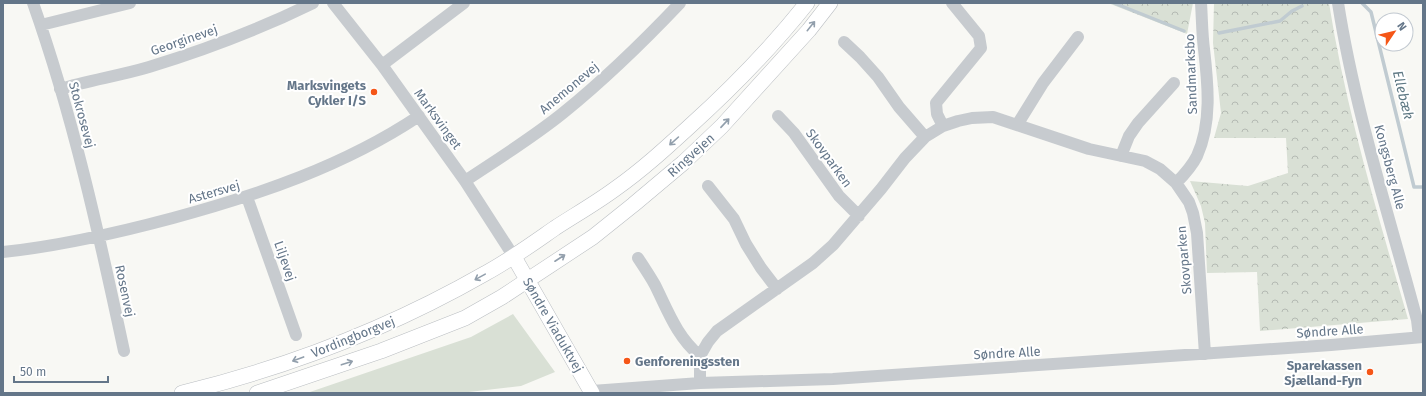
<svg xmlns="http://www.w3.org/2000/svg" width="1426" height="396" font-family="'Fira Sans',sans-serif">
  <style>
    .grass { fill: #d9e0d5 }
    .forest { fill: url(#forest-crowns) }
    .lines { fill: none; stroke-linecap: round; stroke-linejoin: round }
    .stream { stroke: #c0cbd1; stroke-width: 3.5 }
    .major-casing { stroke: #babec2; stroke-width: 16 }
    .minor { stroke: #c7cbcf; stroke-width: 12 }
    .major { stroke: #fff; stroke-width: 15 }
    .oneway { stroke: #929fac }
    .poi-dot { fill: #f55617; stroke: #fff; stroke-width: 1.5 }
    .labels { text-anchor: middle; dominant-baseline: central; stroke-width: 4; stroke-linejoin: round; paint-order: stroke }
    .street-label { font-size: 13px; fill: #647689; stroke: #fff }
    .poi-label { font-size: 13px; font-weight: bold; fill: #647689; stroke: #fff; text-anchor: end }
    .water-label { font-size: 14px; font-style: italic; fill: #5f7984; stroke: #fff }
  </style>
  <defs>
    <pattern id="forest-crowns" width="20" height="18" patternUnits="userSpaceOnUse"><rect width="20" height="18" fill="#d9e0d5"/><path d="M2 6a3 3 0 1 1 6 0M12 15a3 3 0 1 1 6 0" fill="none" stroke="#b4bab3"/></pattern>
  </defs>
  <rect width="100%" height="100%" fill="#f8f8f4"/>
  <path class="grass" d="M513,314L555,372L521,386L460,393H307L471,337Z"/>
  <path class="forest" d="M1108,3H1193L1187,34Z
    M1214,3H1329C1346,111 1378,215 1408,319L1260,331L1257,272L1207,273L1205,223L1201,206L1190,181L1248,186L1288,173L1286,138H1214L1221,113L1213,43Z"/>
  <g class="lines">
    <path class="stream" d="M1114,3L1184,31
      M1362,3L1371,12L1414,187H1422
      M1219,33L1280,21L1292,11L1302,6"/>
    <defs>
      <path id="major" d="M514,257L592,393
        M182,393C289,367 390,328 486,273C510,260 532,244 555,228C575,215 596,203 615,189C642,170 666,148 690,126C732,88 772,47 807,3
        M257,393L381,351L465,318L502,297L593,237L633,205L683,163L722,126L809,30L830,3"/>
    </defs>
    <use href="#major" class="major-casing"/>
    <path class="minor" d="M33,3C73,116 99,234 124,351
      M333,3L382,65L465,181L514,257
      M1338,3C1355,111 1389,215 1417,320L1419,337
      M41,25L130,3
      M844,42L860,57L878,77L899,107L925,137
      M382,65L464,3
      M60,89C89,80 119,76 149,67C205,50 260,29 313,3
      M778,116L794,133L839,196L859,216
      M1017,125L1043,83L1078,37
      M943,126L937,114L936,103L981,48L979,36L952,3
      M1121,156L1129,136L1138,123L1174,83
      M465,181C498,159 532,138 563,113C605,79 643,42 680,3
      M1176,183C1184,175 1192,166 1197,156C1212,123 1208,84 1204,49C1202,34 1202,18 1201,3
      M708,186L734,219L746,244L761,268L777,289
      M247,197L296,335
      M3,252C61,246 117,233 173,218C258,195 344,166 419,116
      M638,258C644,267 650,276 655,285C668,311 677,337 700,356
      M700,383V356L708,342L717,331L813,263L833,245L881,189L905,158L925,137L943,126L958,121L972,118L993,117L1089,149L1145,161L1160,169L1176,183L1189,202L1193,213L1197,233L1205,354
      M592,391L700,383L833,379L1083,362L1331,345L1423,337"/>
    <use href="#major" class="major"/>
  </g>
  <defs><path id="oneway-shaft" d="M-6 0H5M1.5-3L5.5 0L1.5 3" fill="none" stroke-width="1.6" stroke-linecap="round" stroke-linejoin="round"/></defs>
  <g class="oneway">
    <use href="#oneway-shaft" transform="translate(811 26) rotate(-51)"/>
    <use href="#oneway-shaft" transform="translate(725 123) rotate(-47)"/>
    <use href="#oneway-shaft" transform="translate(674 141) rotate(138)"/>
    <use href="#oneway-shaft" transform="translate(560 258) rotate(-33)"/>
    <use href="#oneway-shaft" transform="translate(480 277) rotate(151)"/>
    <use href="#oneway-shaft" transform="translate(298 359) rotate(160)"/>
    <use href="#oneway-shaft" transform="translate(347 363) rotate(-18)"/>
  </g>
  <g class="poi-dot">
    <circle cx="374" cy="92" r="4"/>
    <circle cx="627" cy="361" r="4"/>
    <circle cx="1370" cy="372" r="4"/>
  </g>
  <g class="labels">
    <g class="street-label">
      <text transform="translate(184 40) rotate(-19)">Georginevej</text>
      <text transform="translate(1191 74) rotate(-92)">Sandmarksbo</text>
      <text transform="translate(569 88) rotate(-40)">Anemonevej</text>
      <text transform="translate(82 115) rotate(75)">Stokrosevej</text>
      <text transform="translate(438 119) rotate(54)">Marksvinget</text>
      <text transform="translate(691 155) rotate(-42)">Ringvejen</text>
      <text transform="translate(829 158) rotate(54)">Skovparken</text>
      <text transform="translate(1390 167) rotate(75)">Kongsberg Alle</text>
      <text transform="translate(214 192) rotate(-16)">Astersvej</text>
      <text transform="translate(1184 260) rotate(-95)">Skovparken</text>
      <text transform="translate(285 261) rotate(71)">Liljevej</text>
      <text transform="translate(125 291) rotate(78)">Rosenvej</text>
      <text transform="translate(553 325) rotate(60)">Søndre Viaduktvej</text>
      <text transform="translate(1330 331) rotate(-4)">Søndre Alle</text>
      <text transform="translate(353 337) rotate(-22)">Vordingborgvej</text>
      <text transform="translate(1007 353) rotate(-3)">Søndre Alle</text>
    </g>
    <g class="poi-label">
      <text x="366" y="85">Marksvingets<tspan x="366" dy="15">Cykler I/S</tspan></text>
      <text x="635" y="361" text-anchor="start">Genforeningssten</text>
      <text x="1362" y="365">Sparekassen<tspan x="1362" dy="15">Sjælland-Fyn</tspan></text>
    </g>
    <g class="water-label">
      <text transform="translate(1403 95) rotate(76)">Ellebæk</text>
    </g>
  </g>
  <rect width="1426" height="396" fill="none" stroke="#647689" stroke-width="8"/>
  <g transform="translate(1394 32) rotate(55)"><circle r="19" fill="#ffffff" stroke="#c1c8d0"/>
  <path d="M0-3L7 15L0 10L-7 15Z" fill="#f55617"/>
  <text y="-6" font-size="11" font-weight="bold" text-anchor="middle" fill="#647689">N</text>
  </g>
  <path d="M14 376v6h94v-6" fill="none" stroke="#647689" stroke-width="2"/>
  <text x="20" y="376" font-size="12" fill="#647689" stroke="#ffffff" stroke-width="3" paint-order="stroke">50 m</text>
</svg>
